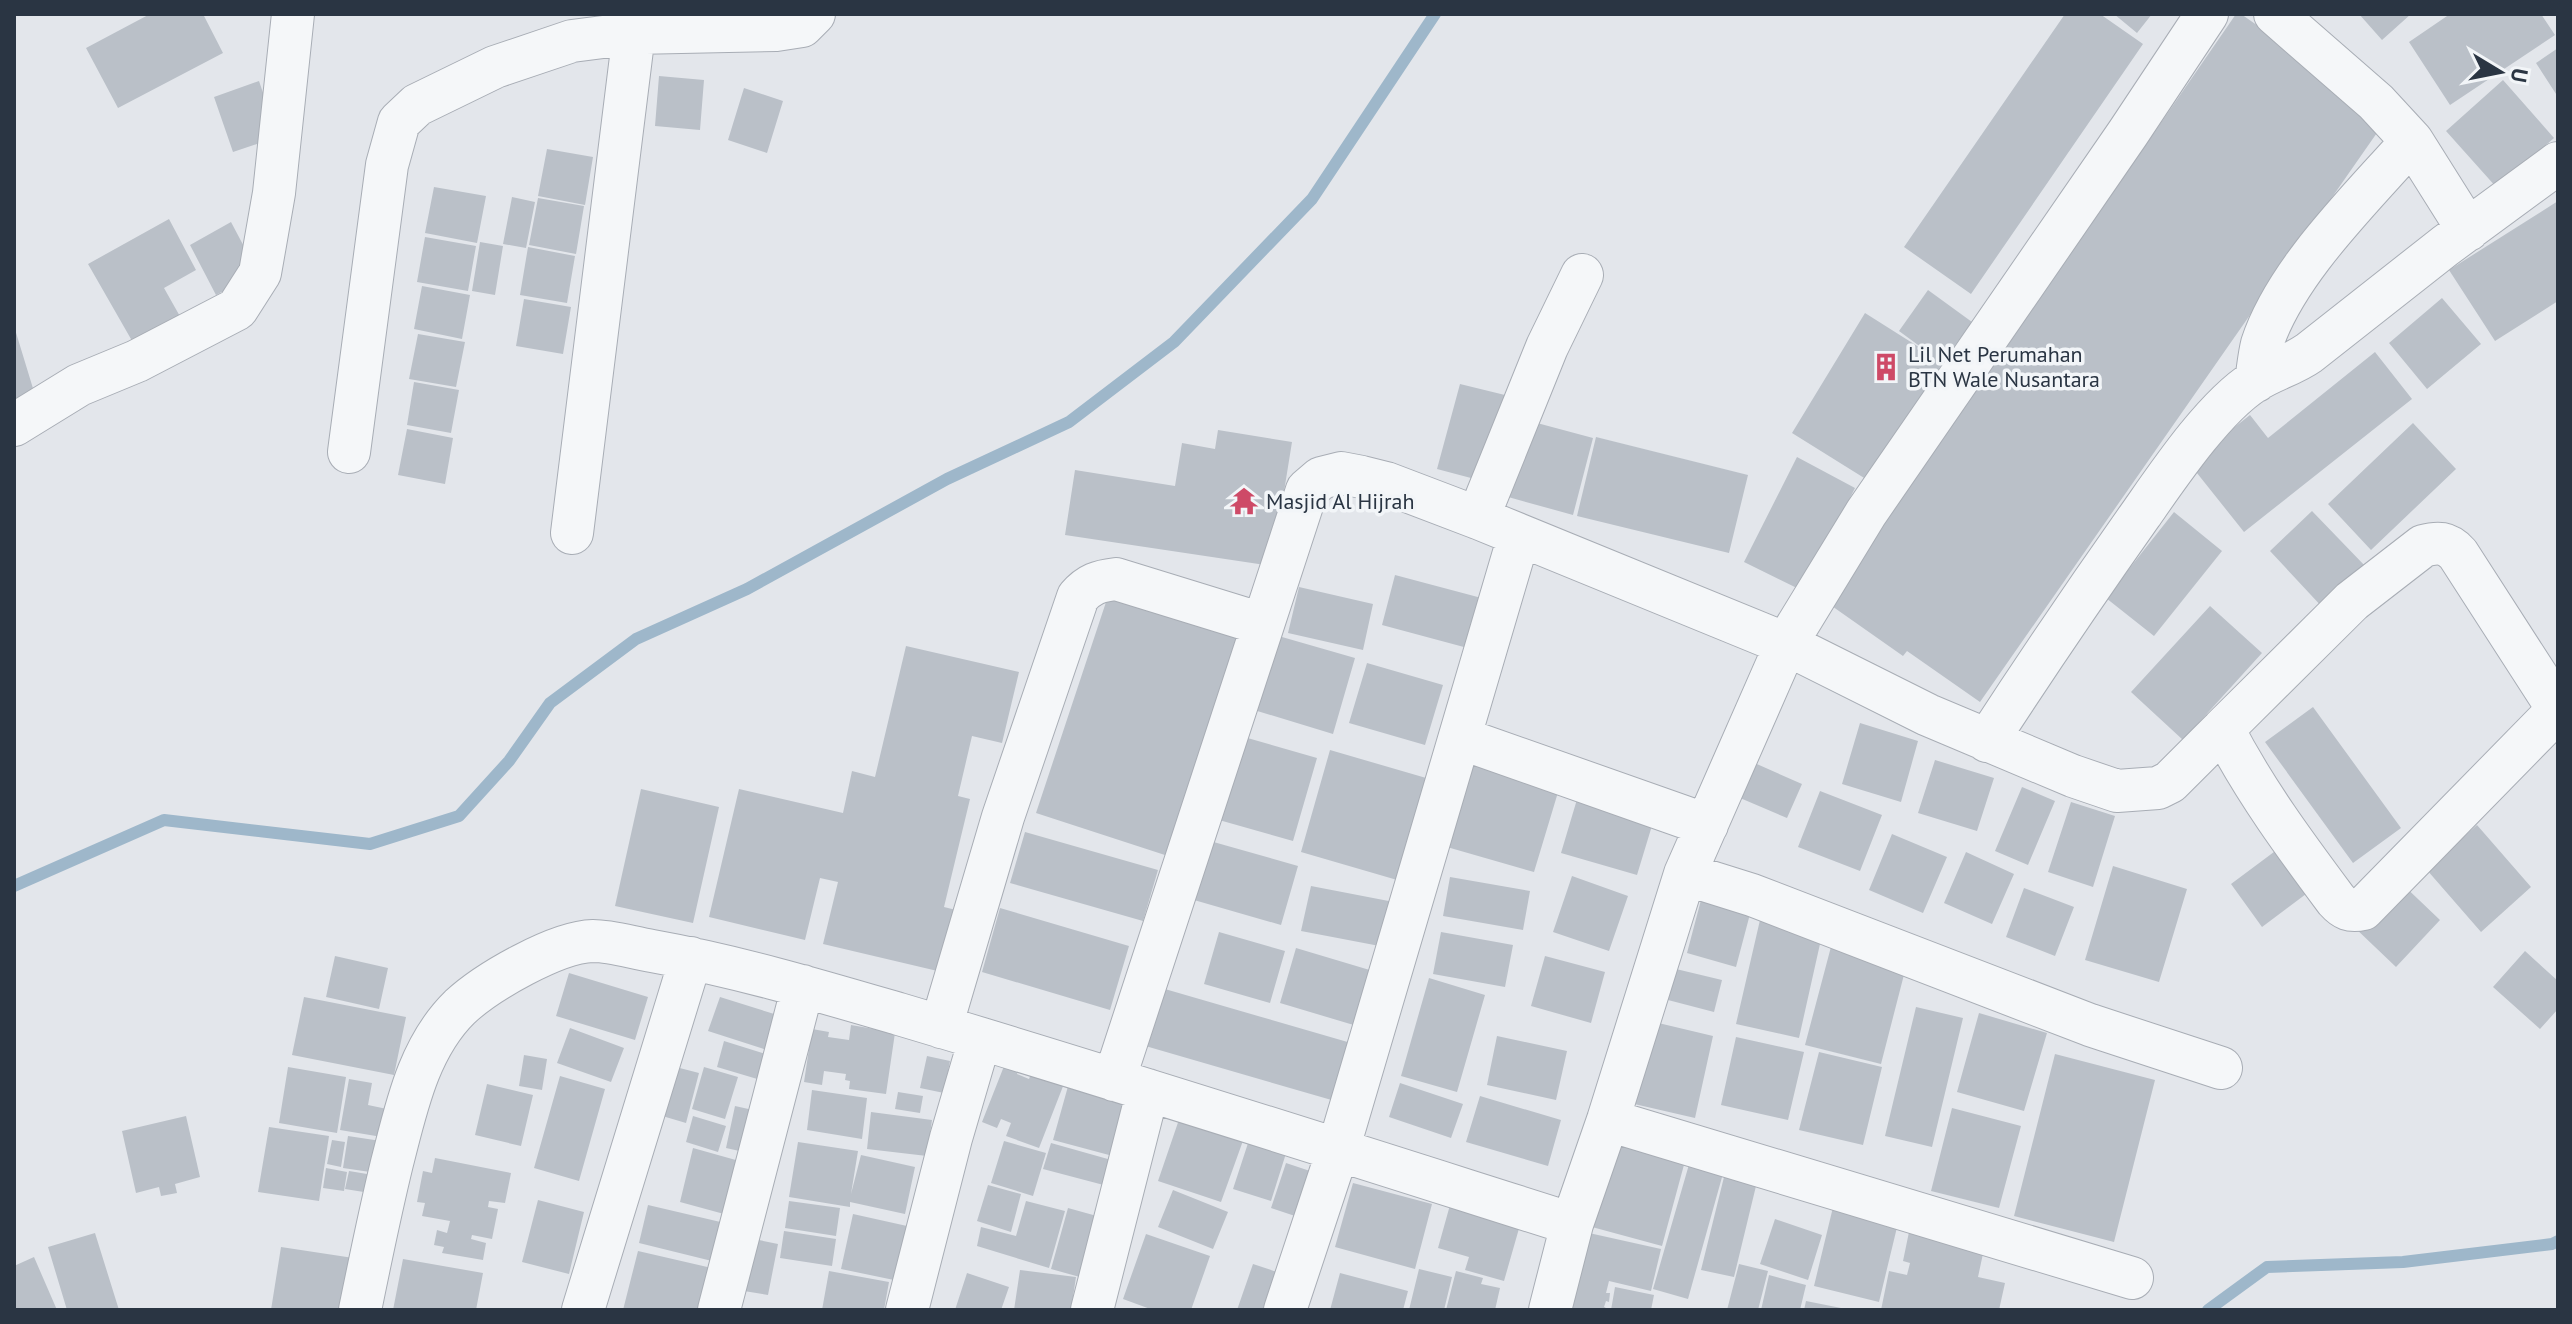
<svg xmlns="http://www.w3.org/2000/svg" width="2572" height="1324" font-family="'PT Sans',sans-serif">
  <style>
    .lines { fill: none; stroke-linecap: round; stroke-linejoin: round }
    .stream { stroke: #9eb7ca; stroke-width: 12 }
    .building { fill: #bac0c8 }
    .minor-casing { stroke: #a8adb5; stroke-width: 44 }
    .minor { stroke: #f5f7f9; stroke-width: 42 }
    .labels { text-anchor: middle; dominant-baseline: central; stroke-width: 7; stroke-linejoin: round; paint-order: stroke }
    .poi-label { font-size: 22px; fill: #2a3543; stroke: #f2f5f8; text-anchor: start }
  </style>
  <rect width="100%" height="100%" fill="#e3e6eb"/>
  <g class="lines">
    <path class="stream" d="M14,886L164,820L370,844L459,816L509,761L550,703L636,639L747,589L947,479L1069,422L1174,342L1312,199L1435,14
      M2208,1310L2267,1267L2403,1262L2552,1244L2558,1241"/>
  </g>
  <path class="building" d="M150,14H203L223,53L118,108L86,48Z
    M2065,14H2100L2143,44L1971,294L1904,247Z
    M2114,14H2152L2137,33Z
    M2236,14H2241L2388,117L1980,702L1907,651L1903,656L1829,604Z
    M2359,14H2411L2382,40Z
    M2450,14H2541L2555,35L2450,105L2409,42Z
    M2558,48V97L2536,63Z
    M659,76L704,80L700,130L655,126Z
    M2503,80L2554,138L2497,188L2446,131Z
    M259,81L278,137L233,152L214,97Z
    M744,88L783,101L767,153L728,140Z
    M547,149L593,157L585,205L538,196Z
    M434,187L486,196L477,243L425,233Z
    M512,197L535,202L526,248L503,244Z
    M538,198L584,206L576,254L529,245Z
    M2558,201V301L2495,341L2449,270Z
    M169,219L196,270L164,288L186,327L139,353L88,264Z
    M231,222L258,273L216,295L190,245Z
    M425,237L476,246L468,291L417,282Z
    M480,242L503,246L495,295L472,291Z
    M528,247L575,256L567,303L520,295Z
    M422,286L470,295L462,339L414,329Z
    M1928,290L1972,322L1943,362L1869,481L1792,433L1865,313L1933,356L1899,331Z
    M2442,298L2481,344L2427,389L2389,343Z
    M524,299L571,307L563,354L516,346Z
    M14,326L35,395L14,403Z
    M418,334L465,342L456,387L409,379Z
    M2375,352L2412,399L2244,532L2189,463L2250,415L2268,438Z
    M414,382L459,390L451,433L407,425Z
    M1460,384L1509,396L1486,482L1437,469Z
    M1522,419L1593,438L1573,515L1501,495Z
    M2413,423L2456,469L2371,550L2328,504Z
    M407,429L453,438L445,484L398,475Z
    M1218,430L1292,442L1272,566L1065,535L1075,470L1175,486L1182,443L1215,449Z
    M1596,437L1748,475L1729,553L1577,516Z
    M1797,457L1855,488L1803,591L1744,562Z
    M2312,511L2367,568L2324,609L2270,551Z
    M2174,512L2222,551L2154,636L2106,598Z
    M1395,575L1489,600L1475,650L1382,625Z
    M1111,587L1243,630L1168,856L1036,813Z
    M1299,587L1373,604L1363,650L1288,633Z
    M2210,606L2262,653L2183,740L2131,692Z
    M1275,635L1355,658L1333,734L1254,710Z
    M906,646L1019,672L1002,743L972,736L958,796L970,799L944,907L960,911L946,973L823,944L838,882L820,878L805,940L709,917L739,789L843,813L852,771L875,777Z
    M1367,663L1443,685L1425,745L1349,723Z
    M2313,707L2401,828L2353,863L2265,742Z
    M1860,723L1918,741L1901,802L1842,784Z
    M1244,737L1317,758L1293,841L1219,820Z
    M1330,750L1433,780L1404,882L1301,852Z
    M1466,752L1562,779L1534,872L1440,845Z
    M1741,757L1802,784L1787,818L1726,792Z
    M1935,760L1994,778L1977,831L1918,813Z
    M2022,787L2055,801L2028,865L1995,851Z
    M641,789L719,807L693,923L615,906Z
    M1820,791L1882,815L1860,871L1798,847Z
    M1578,796L1654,819L1637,875L1561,853Z
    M2071,802L2115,816L2093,887L2048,872Z
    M2477,825L2531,887L2481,932L2427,870Z
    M1025,832L1158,870L1143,921L1010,883Z
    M1892,834L1947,857L1923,913L1869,890Z
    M1210,841L1298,866L1281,925L1194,900Z
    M2286,843L2318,885L2262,927L2231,884Z
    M1966,852L2014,874L1992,924L1944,903Z
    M2113,866L2187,889L2159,982L2085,960Z
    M1572,876L1628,896L1609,951L1553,932Z
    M1450,877L1530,891L1523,930L1443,916Z
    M2397,879L2440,920L2396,967L2353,926Z
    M1311,886L1399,903L1390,948L1301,931Z
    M2024,888L2074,907L2055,956L2006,937Z
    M1701,900L1750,914L1736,967L1687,953Z
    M1000,908L1129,946L1110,1010L982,972Z
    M1760,920L1822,935L1799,1038L1736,1024Z
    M1219,932L1285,951L1270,1003L1204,984Z
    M1441,932L1513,945L1505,987L1433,974Z
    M1832,943L1907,963L1881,1064L1805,1045Z
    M1296,948L1383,974L1367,1029L1280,1003Z
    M2525,951L2558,981V1009L2540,1029L2493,987Z
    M335,956L388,968L379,1009L326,997Z
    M1545,956L1605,972L1591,1023L1531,1006Z
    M1676,969L1722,980L1714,1012L1668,1000Z
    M569,973L648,997L635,1040L556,1016Z
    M1429,978L1485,995L1457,1092L1401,1076Z
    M1158,987L1351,1043L1335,1101L1142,1045Z
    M304,997L406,1017L394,1075L292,1055Z
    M720,997L784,1017L773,1052L708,1031Z
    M1916,1007L1963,1018L1932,1147L1885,1136Z
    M1979,1013L2047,1033L2024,1111L1957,1092Z
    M1650,1021L1713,1036L1695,1118L1630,1103Z
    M851,1025L880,1030L896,1026L886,1094L849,1089L850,1081L845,1080L846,1074L824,1071L822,1085L804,1082L812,1029L829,1032L828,1037L849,1040Z
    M570,1028L624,1048L611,1082L557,1063Z
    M1497,1036L1567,1051L1556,1100L1487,1085Z
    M1736,1037L1804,1052L1788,1120L1721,1105Z
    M724,1041L782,1059L774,1084L717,1067Z
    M1819,1052L1882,1067L1863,1145L1799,1130Z
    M2055,1054L2155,1080L2114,1242L2014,1216Z
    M524,1055L547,1059L542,1090L519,1086Z
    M927,1056L950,1061L944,1093L920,1088Z
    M1008,1056L1022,1062L1017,1074L1029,1079L1035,1064L1067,1076L1039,1148L1006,1136L1011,1123L1001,1119L997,1128L982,1122Z
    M672,1066L699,1073L686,1123L659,1115Z
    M288,1067L346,1077L337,1133L279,1123Z
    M704,1067L738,1077L725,1119L692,1109Z
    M1072,1072L1142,1091L1124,1159L1053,1140Z
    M560,1076L605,1089L579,1181L534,1168Z
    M349,1079L372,1083L368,1105L387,1109L382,1137L340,1130Z
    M1400,1083L1463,1104L1451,1138L1389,1117Z
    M487,1084L533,1095L521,1146L475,1135Z
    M812,1090L867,1098L862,1139L807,1130Z
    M898,1092L923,1096L920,1113L895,1109Z
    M1480,1096L1561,1120L1548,1166L1466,1142Z
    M1185,1102L1249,1124L1221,1202L1158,1181Z
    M735,1106L762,1112L753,1154L726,1148Z
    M1952,1108L2021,1126L1999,1208L1931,1191Z
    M871,1112L932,1120L927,1156L867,1149Z
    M186,1116L200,1177L175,1184L177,1193L161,1196L159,1187L136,1193L122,1131Z
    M693,1116L726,1126L718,1152L686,1142Z
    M269,1127L329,1136L319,1201L258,1192Z
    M1618,1131L1688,1150L1662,1246L1592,1227Z
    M1251,1134L1288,1147L1271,1201L1233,1189Z
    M348,1136L381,1141L377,1173L343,1168Z
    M332,1140L345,1142L341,1167L327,1164Z
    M1004,1141L1046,1153L1033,1196L991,1183Z
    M798,1142L858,1151L851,1194L861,1155L915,1167L905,1214L850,1202V1207L789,1197Z
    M1051,1143L1122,1163L1115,1188L1043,1169Z
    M693,1148L750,1164L735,1217L680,1202Z
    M435,1158L511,1173L505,1203L489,1201L488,1207L498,1209L492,1239L472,1235L471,1239L486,1243L483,1260L442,1253L444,1247L434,1245L437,1230L447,1233L450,1221L422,1216L425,1203L417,1202L423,1171L432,1173Z
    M1690,1161L1724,1170L1688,1299L1653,1289Z
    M1286,1163L1310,1171L1295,1216L1271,1208Z
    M326,1168L347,1172L344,1191L323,1188Z
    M349,1171L373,1175L370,1193L345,1189Z
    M1724,1177L1756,1186L1734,1277L1701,1270Z
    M1353,1183L1432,1204L1415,1269L1335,1247Z
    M988,1185L1021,1194L1011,1232L977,1221Z
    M1173,1190L1228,1212L1213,1249L1158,1227Z
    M538,1200L584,1212L569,1274L522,1262Z
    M789,1201L840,1208L836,1236L785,1228Z
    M1026,1201L1065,1211L1049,1268L977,1246L981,1227L1016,1236Z
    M1834,1203L1899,1219L1879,1302L1814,1286Z
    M648,1205L729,1224L720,1263L639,1243Z
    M1450,1205L1520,1225L1504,1281L1465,1270L1469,1257L1438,1248Z
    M1068,1208L1104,1218L1087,1279L1051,1269Z
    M853,1214L907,1226L894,1280L841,1269Z
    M1775,1219L1822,1235L1808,1280L1760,1264Z
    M784,1231L836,1239L832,1266L780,1258Z
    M1909,1232L1984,1249L1978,1277L2005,1283L1999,1310H1881L1889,1271L1907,1275L1910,1263L1903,1261Z
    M95,1233L119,1310H67L48,1247Z
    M1589,1233L1661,1249L1651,1291L1609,1281L1606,1293H1610L1609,1302L1606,1301L1604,1307L1610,1310H1561Z
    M1146,1234L1210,1256L1191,1310H1153L1123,1299Z
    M754,1239L778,1244L768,1295L744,1291Z
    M281,1247L360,1259L352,1310H271Z
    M638,1251L716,1269L707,1310H623Z
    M34,1257L57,1310H14V1266Z
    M403,1259L483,1273L476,1310H393Z
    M1253,1264L1289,1276L1277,1310H1237Z
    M1739,1264L1768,1271L1758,1310H1727Z
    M1419,1269L1452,1277L1444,1310H1409Z
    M1020,1270L1076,1277L1071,1310H1014Z
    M829,1271L889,1282L884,1310H822Z
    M1456,1271L1483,1278L1481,1284L1500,1288L1495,1310H1446Z
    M967,1273L1009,1287L1001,1310H955Z
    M1340,1273L1408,1291L1403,1310H1330Z
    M1769,1275L1806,1285L1800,1310H1761Z
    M1615,1287L1654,1295L1651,1310H1611Z
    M1806,1301L1846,1309V1310H1804Z"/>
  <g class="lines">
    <defs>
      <path id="minor" d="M2207,14L2128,133L1866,513L1786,644L1928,715L2073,776L2117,791L2158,788L2170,782L2223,729C2255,791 2295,845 2336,900C2344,909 2350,912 2363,909L2558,710
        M2275,14L2376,102L2412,141
        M2256,381C2258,369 2259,356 2262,344C2286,271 2361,199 2412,141L2468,230
        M14,425L79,385L137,361L237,309L260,273L274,193L293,14
        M349,452L387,165L399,122L417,105L495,67L572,41L634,33L776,30L802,26L814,14
        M1478,518L1547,347L1582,275
        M572,533L634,33
        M2223,729L2352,601L2423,546C2438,542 2447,542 2458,554L2558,709
        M1460,738L1707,825
        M1987,741C2037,664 2088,589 2141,514C2169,474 2214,407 2255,381C2272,370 2292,365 2309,353L2445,246L2558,163
        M1685,874L1752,895L2090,1025L2221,1068
        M941,1027L1003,817L1078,597C1089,584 1099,581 1116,579L1262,624
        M1114,1080L1291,539L1307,490L1321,478L1341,473L1362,477L1386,483L1478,518L1786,644L1685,874L1608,1120L1572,1224L1550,1310
        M1608,1120L2132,1278
        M360,1310C370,1261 380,1212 392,1163C406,1109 418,1048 460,1007C487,982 556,942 593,941C612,941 633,948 652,951C736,966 817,990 899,1014C1124,1081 1348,1153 1572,1224
        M583,1310L691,958
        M719,1310L803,986
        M907,1310L951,1138L980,1039
        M1092,1310L1148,1090
        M1285,1310L1338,1150L1519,536"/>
    </defs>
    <use href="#minor" class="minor-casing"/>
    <use href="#minor" class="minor"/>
  </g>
  <defs>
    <symbol id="building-bare" viewBox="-9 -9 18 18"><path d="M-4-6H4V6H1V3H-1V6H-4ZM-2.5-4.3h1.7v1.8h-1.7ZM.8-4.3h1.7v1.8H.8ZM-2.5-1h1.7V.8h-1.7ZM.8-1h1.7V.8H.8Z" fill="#ce4a67" stroke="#f2f5f8" stroke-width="2.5" paint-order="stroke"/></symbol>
    <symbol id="temple-bare" viewBox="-9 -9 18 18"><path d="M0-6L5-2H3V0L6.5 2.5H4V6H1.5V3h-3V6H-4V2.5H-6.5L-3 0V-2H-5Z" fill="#ce4a67" stroke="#f2f5f8" stroke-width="2.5" paint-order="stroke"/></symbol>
  </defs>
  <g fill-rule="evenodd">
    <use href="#building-bare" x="1866" y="347" width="40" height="40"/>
    <use href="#temple-bare" x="1224" y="481" width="40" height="40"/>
  </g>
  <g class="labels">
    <g class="poi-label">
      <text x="1908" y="354">Lil Net Perumahan<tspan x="1908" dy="25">BTN Wale Nusantara</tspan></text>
      <text x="1266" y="501">Masjid Al Hijrah</text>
    </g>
  </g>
  <rect width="2572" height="1324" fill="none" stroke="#2a3543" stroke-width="32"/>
  <g transform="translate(2500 72) rotate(100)" stroke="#f2f5f8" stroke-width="6" paint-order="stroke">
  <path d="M0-6L14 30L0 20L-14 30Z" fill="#2a3543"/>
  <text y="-12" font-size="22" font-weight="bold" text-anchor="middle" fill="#2a3543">U</text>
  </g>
</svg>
